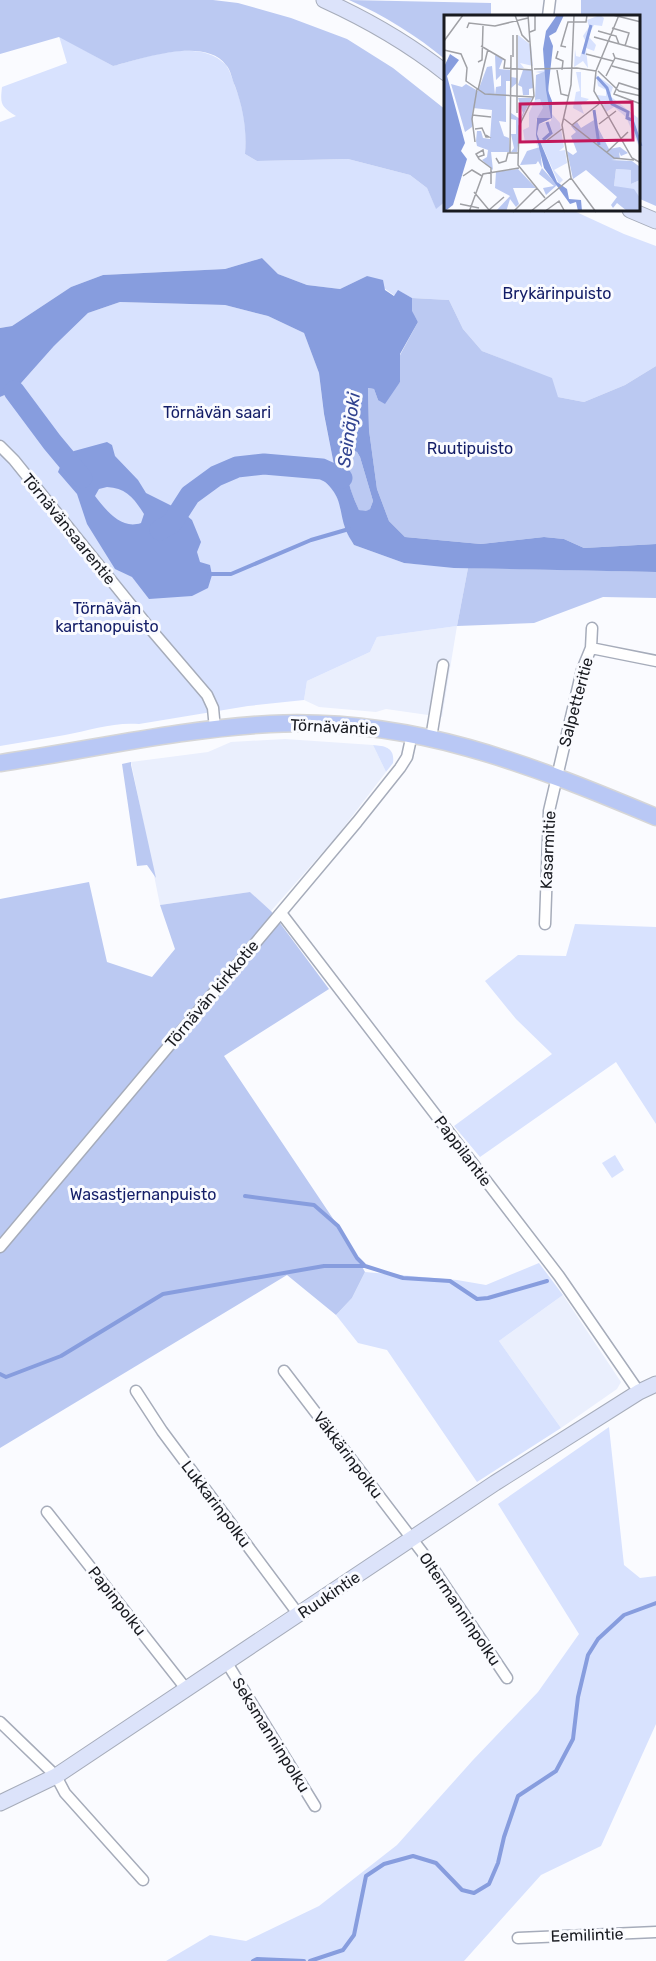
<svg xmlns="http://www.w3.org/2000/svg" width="656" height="1961" font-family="Rubik,sans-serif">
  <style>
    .built { fill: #eaeffd }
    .green { fill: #d8e2fe }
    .forest { fill: #bbc9f2 }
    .water { fill: #879dde; fill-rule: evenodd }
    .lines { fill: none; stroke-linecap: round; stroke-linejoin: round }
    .stream { stroke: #879dde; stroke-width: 4 }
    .river { stroke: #879dde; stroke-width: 21 }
    .street-casing { stroke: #a6acba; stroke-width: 13 }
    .secondary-casing { stroke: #a6acba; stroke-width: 17 }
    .primary-casing { stroke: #d6d6d7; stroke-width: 19 }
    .street { stroke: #fff; stroke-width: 10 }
    .secondary { stroke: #dce3fa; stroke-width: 15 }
    .primary { stroke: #b9c8f5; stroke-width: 16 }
    .labels { text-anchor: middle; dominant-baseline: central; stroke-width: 6; stroke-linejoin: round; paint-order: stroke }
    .park-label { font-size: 16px; fill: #131d67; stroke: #fafbff }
    .street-label { font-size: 16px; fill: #191b21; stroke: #fafbff }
    .water-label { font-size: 18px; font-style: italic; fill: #314390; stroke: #fafbff }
    .inset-river { fill: none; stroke: #879dde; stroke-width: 3 }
    .inset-road { fill: none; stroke: #a0a1a6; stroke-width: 1.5 }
    .view { fill: #c2185b; fill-opacity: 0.15; stroke: #c2185b; stroke-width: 3 }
    .inset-edge { fill: none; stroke: #191b21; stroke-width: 3 }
  </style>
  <rect width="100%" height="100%" fill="#fafbff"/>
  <path class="built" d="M457,626L442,717L386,709L376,712L319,707L304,700L307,681L370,652L377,637Z
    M285,739L373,745L386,772L337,836L271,911L250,892L160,905L131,762L208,752L231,742Z
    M563,1295L621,1382L617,1389L561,1428L499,1341Z"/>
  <path class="green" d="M59,36L113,66C144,58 198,37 225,64C230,69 233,82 236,89C244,110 247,132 245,154L257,161L348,159L410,175L427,188L436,208L446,201V210H572L624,234L656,246V366L625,385L584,402L558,397L528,369L482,351L463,329L449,300L412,298L399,291L395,296L367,276L340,289L307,285L278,274L262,258L225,269L103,275L71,287L12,326L0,328V122L16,116C1,106 0,105 2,87L67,63Z
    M120,302L225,305L268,316L304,333L319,373L324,415L334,465L323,480L334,490L341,507L345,529L354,545L404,563L468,568L457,626L377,637L370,652L307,681L304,700L248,706L139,724C113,722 91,730 65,735C44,739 22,742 0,746V397L14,391L54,346L88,313Z
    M373,745C386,746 395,748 393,763L386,772Z
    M575,924L656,927V1124L616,1062L480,1157L454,1126L552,1054L516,1019L485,981L518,955L566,956Z
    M615,1155L624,1170L612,1178L602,1163Z
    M539,1263L563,1295L499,1341L561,1428L477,1482L387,1350L358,1343L336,1315L352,1298L365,1272L457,1280L486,1285Z
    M609,1427L624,1565L640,1578L656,1576V1724L601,1846L541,1875L464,1961H166L210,1935L246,1941L319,1906L397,1845L473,1760L538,1692L579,1634L498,1504Z"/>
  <path class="forest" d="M0,0H213L238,3L291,18L347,39L393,68L446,110V201L436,209L427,188L410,175L348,159L257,161L245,154C247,130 243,108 235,86C232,80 231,70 226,65C205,36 141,59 113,66L59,37L0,54Z
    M349,0L491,3V16H446V60C417,36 384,15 349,0Z
    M581,0H656V206L640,199V16H581Z
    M412,298L449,300L463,329L482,351L552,378L558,397L584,402L625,385L656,366V544L584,548L564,539L544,537L481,544L405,537L389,521L377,489L369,430L368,388L374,389L378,400L400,382V355L418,322L411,311Z
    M352,450L357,452L360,457L373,501L370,509L365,512L359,510C351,492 341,470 352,450Z
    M468,568L656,572V598L603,597L534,623L457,626Z
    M131,762V765L156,878L147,865L137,866L122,764Z
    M89,882L107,962L152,977L175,949L160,905L250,892L271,911L329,989L224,1056L346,1238L365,1272L352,1298L336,1315L287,1275L0,1448V899Z"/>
  <path class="water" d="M262,258L278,274L307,285L340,289L367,276L383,280L385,290L394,296L398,290L412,298V311L418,322L400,354V382L385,404L378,400L374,389L368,388L369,430L377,489L389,521L405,537L481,544L544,537L564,539L584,548L656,544V572L454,568L404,563L354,545C351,540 347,534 345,528C338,506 343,498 323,480L325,471L334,465L324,414L319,373L304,333L268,316L225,305L120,302L88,313L54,346L14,391L0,397V328L12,326L71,287L103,275L225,269ZM352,450L357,452L360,457L373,501L370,509L366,511L359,510C351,492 341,469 352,450Z
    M107,442L112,445L115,456L138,480L146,493L180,510L192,520L201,542L197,552L200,562L210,565L212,575L208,588L192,596L149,599L132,577L115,569L87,524L77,494L58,472L64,457L74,451ZM107,487C126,488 134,498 144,514L141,523C121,530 106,510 95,496L99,489Z"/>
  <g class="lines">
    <path class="stream" d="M209,574H231L311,540L349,529
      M245,1196L314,1205L338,1226L357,1258L364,1265
      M0,1374L6,1377L61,1356L163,1294L324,1266H365L403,1278L450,1281L477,1299L488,1298L547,1281
      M253,1961L257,1959L304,1961
      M310,1961L343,1950L354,1935L366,1876L384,1864L413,1856L436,1863L462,1890L474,1893L489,1884L498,1863L504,1837L518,1796L556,1771L573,1739L578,1697L588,1655L598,1639L624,1615L656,1603"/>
    <path class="river" d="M14,391L52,442L82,478
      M160,530L172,523L190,495L216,476L237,467L264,464L322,469L342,478"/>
    <defs>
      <path id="street" d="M548,16L550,0
        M0,446L14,460L148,626L207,695L213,708L215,729
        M591,648L656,661
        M431,738L443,665
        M281,913L559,1276L639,1392
        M545,924L549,811L582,670L591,648L592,628
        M0,1247L357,822L400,768L407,757L412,734
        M284,1371L422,1552L507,1678
        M136,1391L162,1431L299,1615
        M47,1512L187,1690
        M227,1663L315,1806
        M0,1722L56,1776L65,1793L143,1880
        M518,1938L656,1932"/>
      <path id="secondary" d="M324,0C368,20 408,43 446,73
        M630,210L656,221
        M0,1803L56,1776L495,1483L639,1392L656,1384"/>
      <path id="primary" d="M0,763C90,750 179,729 270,724C412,717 529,764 656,817"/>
    </defs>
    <use href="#street" class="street-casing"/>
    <use href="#secondary" class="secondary-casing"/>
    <use href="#primary" class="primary-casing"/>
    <use href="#street" class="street"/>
    <use href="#secondary" class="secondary"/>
    <use href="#primary" class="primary"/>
  </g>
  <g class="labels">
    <g class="park-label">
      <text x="557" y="293">Brykärinpuisto</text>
      <text x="217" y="412">Törnävän saari</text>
      <text x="470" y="448">Ruutipuisto</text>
      <text x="107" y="608">Törnävän<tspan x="107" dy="18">kartanopuisto</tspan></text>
      <text x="143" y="1194">Wasastjernanpuisto</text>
    </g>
    <g class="street-label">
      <text transform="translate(69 529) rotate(51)">Törnävänsaarentie</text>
      <text transform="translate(576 702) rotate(-75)">Salpetteritie</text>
      <text transform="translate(334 727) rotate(3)">Törnäväntie</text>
      <text transform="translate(548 850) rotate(-87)">Kasarmitie</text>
      <text transform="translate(212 994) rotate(-50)">Törnävän kirkkotie</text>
      <text transform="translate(463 1151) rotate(53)">Pappilantie</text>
      <text transform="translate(348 1455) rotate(53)">Väkkärinpolku</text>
      <text transform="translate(216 1504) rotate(53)">Lukkarinpolku</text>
      <text transform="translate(329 1595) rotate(-34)">Ruukintie</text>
      <text transform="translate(117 1601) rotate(52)">Papinpolku</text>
      <text transform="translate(460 1609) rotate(56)">Oltermanninpolku</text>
      <text transform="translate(271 1735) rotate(58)">Seksmanninpolku</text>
      <text transform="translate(587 1935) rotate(-2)">Eemilintie</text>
    </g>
    <g class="water-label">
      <text transform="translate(349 430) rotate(-82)">Seinäjoki</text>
    </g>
  </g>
  <g transform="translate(444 15)">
    <rect width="196" height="196" fill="#fafbff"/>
    <path d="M156,0L160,3L158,11L150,10L144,21L152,30L150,36L142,33L144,53L139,46L130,52L131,34L132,41L136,42L142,27L139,21L145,12L143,5ZM74,20L87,30L89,51L76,48L80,53L74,54ZM102,55L105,85L92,105L94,133L92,127L81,128L79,115L85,112V98L91,85L96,84L99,91L97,58L91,57ZM132,57H137V82L145,84L137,90L140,99L129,93L132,77L136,76ZM152,60L169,72L166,81L194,103L196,134L182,102L170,92L162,97L158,90L166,87H156L152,80L162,81V75L154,71ZM108,99L116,108L120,132L115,136L121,135L123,148L110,155L119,165L115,169L93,119L95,109L107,106ZM172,154L187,155V169L196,165V183L170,171Z" fill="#d8e2fe"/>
    <path d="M51,40L59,44L55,54L66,55L67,62L73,63V68L67,73V66H62V107L55,106L60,121L65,123L66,137H47L49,155L38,145L43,142L44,135L33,131L32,126L33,116H37L39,123L46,124L48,95L29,93L28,112L21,117L7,69L18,72L22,69L34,76L43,52L48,51L51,80L52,72L57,71V60L52,65ZM79,55H89V73L85,74V80H79L78,72L74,70ZM102,56L107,93V103L102,106L93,103L99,93L96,84L91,85L92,60ZM74,83H88L78,102L73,137H67L70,133L67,119H72V105L67,104V98L76,104L79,98ZM150,105L165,134L176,132L184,138L177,141L175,137L176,144L167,145L188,146L196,152V165L187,169V155L172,154L170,171L190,174L196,183V196H183L173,188L169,193L167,190L173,182L142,155L129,164L123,136L129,140L133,137L127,121L132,117L127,111L133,107L137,113ZM96,132L98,153L113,170L102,180L99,173L110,171L95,159L98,153L94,146L92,149L76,150L83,136ZM74,154L92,173H69L75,189L72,192L66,184L62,197L52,196L66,181L51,173L52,157Z" fill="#bbc9f2"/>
    <path d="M113,0H120L112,17L105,21L109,31L104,76L108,86V103L95,109L93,119L113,167L123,174L125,184L137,185L138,196H134L132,187L126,189L100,153L92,120L93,103H107L102,75L99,34L102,16ZM6,39L15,45L3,61L21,128L17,136L23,144L9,190L0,197V52Z" fill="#879dde"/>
    <path class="inset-river" d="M139,39L147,10M153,62L163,73L168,89L184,97L183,103L188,105L197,131M150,95L155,130M99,125L107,118L103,107"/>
    <path class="inset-road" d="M71,0L78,20L85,27M84,0L90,81L75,111L74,150L101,183M130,0L127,70L118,110L127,163L152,197M169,0L197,7M175,0L152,56L150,76L188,143L197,148M23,13L25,8L51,11L84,3M168,13L185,18L181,31M154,16L172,21L175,29M86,17L91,15V0M69,20V42M150,22L197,35M0,26L19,0M37,31L61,45L60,53L88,55M122,32L117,31L124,7H142L143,0M0,35L17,39L23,53L22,66L41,79L89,82M114,36L112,43L119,46L118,55M142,39L169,46M171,43L197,49M34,47L38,45L39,11M168,51L197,59M133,53L152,56M90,54L133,53M113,55L117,79L125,81M154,56L175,76L197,81M162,61L171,43L169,38M34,75L44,34M197,75L175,68L170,79L197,89M73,98V20M28,100L47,102M119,103L170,143L190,145M155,109L172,96M128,110L155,89M31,114L38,113L42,122H45L42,120M31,127L28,104L33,74M101,127L118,114M163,137L184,117M66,138L67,40M34,142L40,140L39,135L32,139L35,144L47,153V169M52,143L55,148L62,146L64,138H74M19,161L28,155L38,161M30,177L45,195L60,182M16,189L35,193M25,197L39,159L75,153M69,197L93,173M86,197L127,163M100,197L115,186L121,197"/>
    <path class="view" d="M188,87L189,125L76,127V89Z"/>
    <rect width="196" height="196" class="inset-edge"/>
  </g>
</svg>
